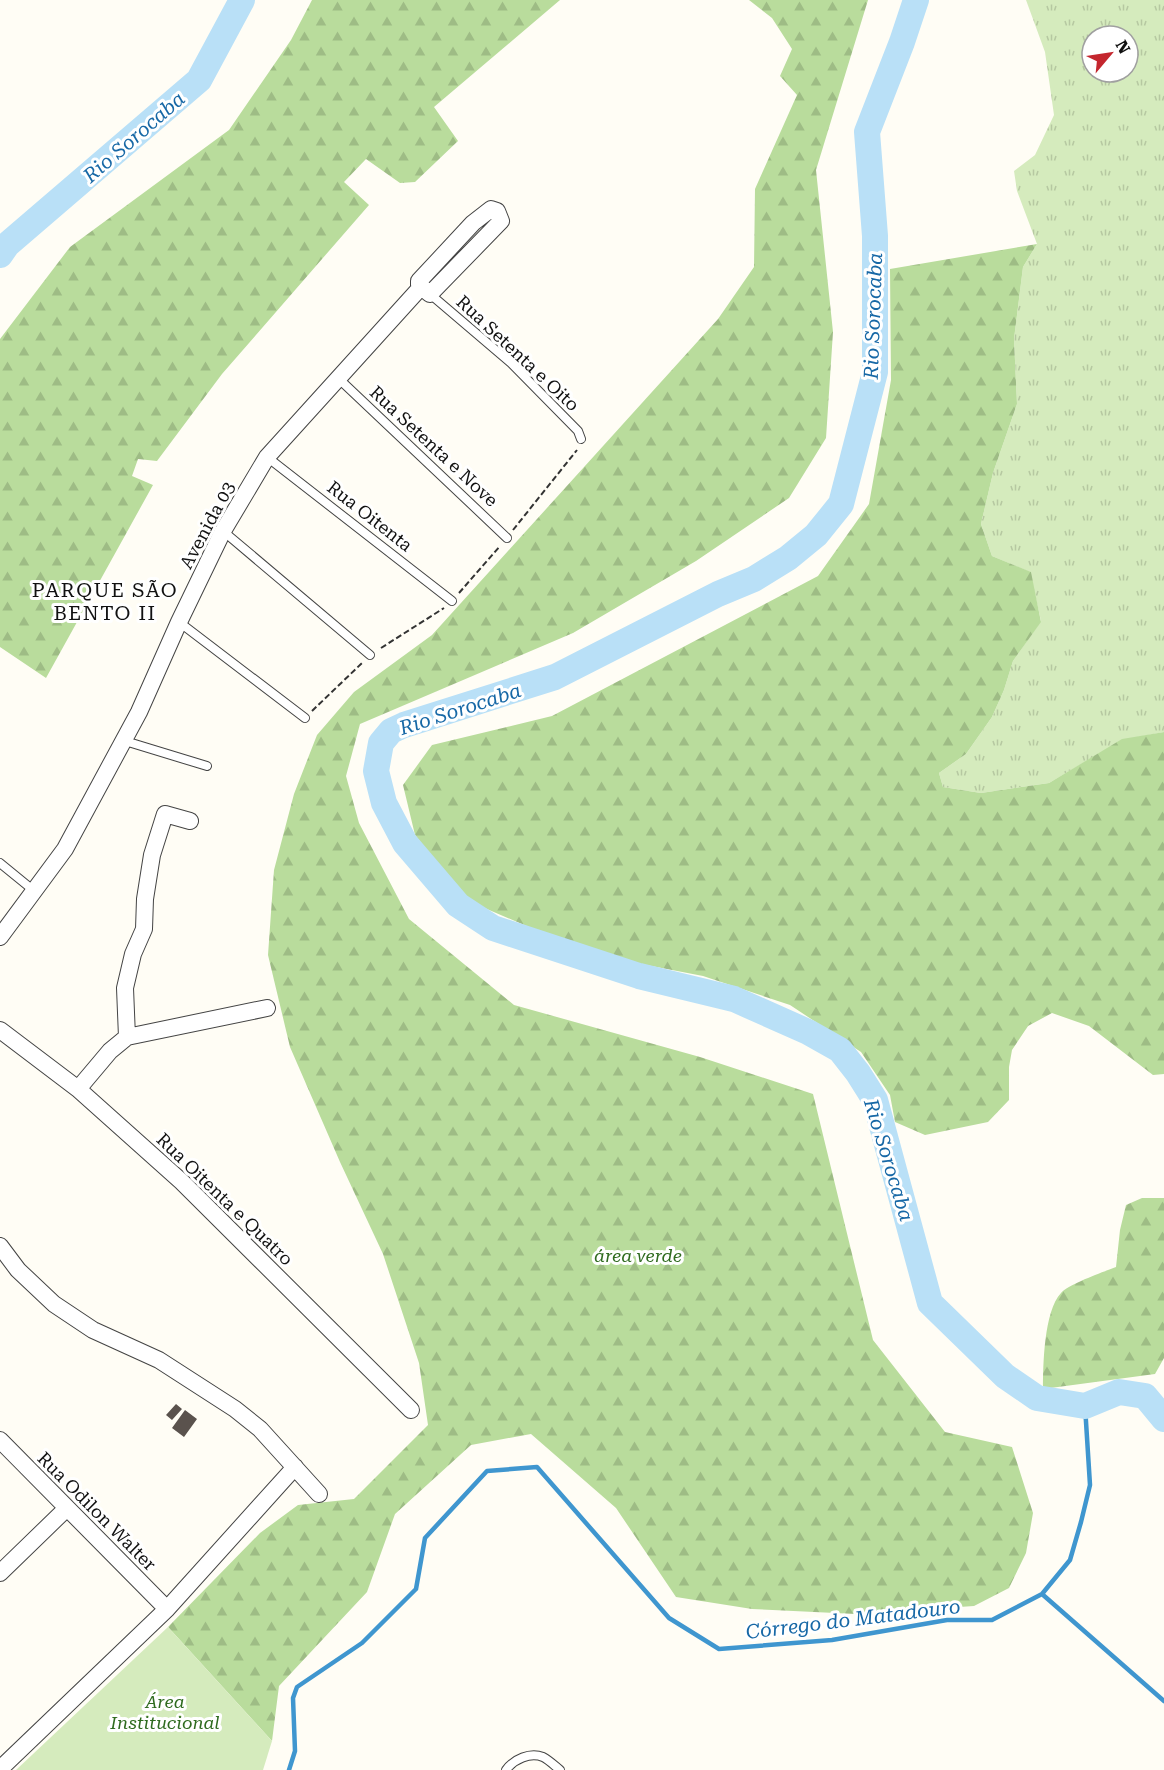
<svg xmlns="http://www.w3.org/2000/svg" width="1164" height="1770" font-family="'Roboto Serif',serif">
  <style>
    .grass { fill: url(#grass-tufts); fill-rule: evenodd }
    .forest { fill: url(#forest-firs) }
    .park { fill: #d5ebbd }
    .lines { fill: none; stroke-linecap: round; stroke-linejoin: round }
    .stream { stroke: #3f96cf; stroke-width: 4.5 }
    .river { stroke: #b9e0f7; stroke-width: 26 }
    .building { fill: #5a524d }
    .service-casing { stroke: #444; stroke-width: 10 }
    .minor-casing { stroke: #444; stroke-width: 18 }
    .path { stroke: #333; stroke-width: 2; stroke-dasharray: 6 3; stroke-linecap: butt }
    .service { stroke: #fff; stroke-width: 8 }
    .minor { stroke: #fff; stroke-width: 16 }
    .labels { text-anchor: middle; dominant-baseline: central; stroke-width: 6; stroke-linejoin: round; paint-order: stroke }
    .street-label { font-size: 18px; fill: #111; stroke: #fff }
    .park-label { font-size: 18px; font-style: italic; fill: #2f6b1f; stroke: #fff }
    .water-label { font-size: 20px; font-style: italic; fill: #1768a6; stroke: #fff }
    .neighbourhood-label { font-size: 20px; letter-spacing: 1.5px; fill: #111; stroke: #fff }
  </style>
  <defs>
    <pattern id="grass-tufts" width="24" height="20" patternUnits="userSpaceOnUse" patternTransform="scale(1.5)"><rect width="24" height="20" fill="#d5ebbd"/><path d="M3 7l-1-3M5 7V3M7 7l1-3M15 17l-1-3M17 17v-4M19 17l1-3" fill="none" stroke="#b6c8a1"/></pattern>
    <pattern id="forest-firs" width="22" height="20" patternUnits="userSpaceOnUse" patternTransform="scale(1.5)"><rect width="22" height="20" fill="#b9dc9c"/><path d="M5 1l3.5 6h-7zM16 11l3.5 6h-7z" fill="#9ebc85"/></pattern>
  </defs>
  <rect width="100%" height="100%" fill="#fffdf5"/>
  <path class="grass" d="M1026,0H1164V732L1122,740L1049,783L981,793L943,787L939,773L966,754L992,717L1004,690L1013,661L1041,621L1030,572L992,556L981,524L993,473L1017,404L1014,339L1023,267L1037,244L1017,191L1014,171L1035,155L1054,115L1045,52ZM1092,36H1128V72H1092Z"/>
  <path class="forest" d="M312,0H560L434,107L458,141L415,182L400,183L366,159L344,182L369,205L222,374L157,461L138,459L132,476L153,485L46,678L0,647V339L70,247L229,130L291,40Z
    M749,0H868L816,170L833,332L826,438L789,498L696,561L573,633L360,724L346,776L359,823L409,919L514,1005L700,1057L813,1094L873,1340L945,1432L1012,1447L1033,1513L1026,1553L1009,1588L974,1606L856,1614L752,1609L676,1597L616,1508L531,1434L471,1445L395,1514L367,1592L279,1686L272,1741L168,1627L260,1533L298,1505L354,1499L428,1425L419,1363L383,1254L340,1162L290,1047L268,955L274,870L294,794L317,735L354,692L432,635L718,319L754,267L755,189L797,95L780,76L792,49L772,18Z
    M1037,244L1023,267L1014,339L1017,404L993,473L981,524L992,556L1031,572L1041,622L1013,661L1004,690L992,717L966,754L939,773L943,787L981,793L1049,783L1122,739L1164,732V1074L1153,1075L1089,1026L1052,1013L1028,1026L1012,1050L1009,1067V1100L988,1122L925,1135L895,1122L890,1095L861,1052L790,1005L703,976L641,964L559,940L466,900L415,835L403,785L432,745L552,716L818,576L869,504L891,380L890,269Z
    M1142,1198H1164V1358L1155,1374L1043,1389C1043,1365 1044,1311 1061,1293C1069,1284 1103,1272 1116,1267L1120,1230L1126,1205Z"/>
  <path class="park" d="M168,1627L272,1741L263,1770H16Z"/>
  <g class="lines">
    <path class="stream" d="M1042,1594L1164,1701
      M289,1770L295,1751L293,1698L297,1687L362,1643L416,1589L425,1538L487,1471L537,1467L669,1618L719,1649L832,1640L947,1620H992L1042,1594L1070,1560L1081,1522L1090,1485L1085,1406"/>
    <path class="river" d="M916,0L902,42L867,132L875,236V372L841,504L816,535L788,558L754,579L718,594L555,677L404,725L391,731L381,743L376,771L384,803L405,843L458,905L493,928L639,976L734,999L808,1032L840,1050L858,1073L875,1100L930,1303L1005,1376L1037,1398L1085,1406L1119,1392L1145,1396L1164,1419
      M0,255L7,245L199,80L242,0"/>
  </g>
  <path class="building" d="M176,1404L182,1409L172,1420L166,1415Z
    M185,1410L197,1419L184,1437L172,1428Z"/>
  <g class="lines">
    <defs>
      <path id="service" d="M430,294L511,363L578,431L581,439
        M338,378L507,538
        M267,457L452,601
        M223,531L370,655
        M179,622L305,718
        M125,741L207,766
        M0,863L33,890
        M506,1770C514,1759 530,1752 543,1757C549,1760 555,1766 560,1770"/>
      <path id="minor" d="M491,209L497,211L501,221L430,294L419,285V281L473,223Z
        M0,937L65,849L139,712L179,622L223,531L267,457L421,287
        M0,1030L78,1089L182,1182L411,1410
        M127,1037L125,988L133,954L144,929L145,899L152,855L165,814L190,821
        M78,1089L110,1051L127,1037L267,1008
        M0,1246L18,1270L54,1304L93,1330L159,1360L235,1409L260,1429L319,1494
        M0,1440L167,1609
        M0,1573L67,1508
        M0,1769L167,1609L295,1467"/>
    </defs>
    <use href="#service" class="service-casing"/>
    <use href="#minor" class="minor-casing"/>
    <path class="path" d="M513,530L577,450
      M459,593L500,546
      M381,648L444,608
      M312,711L362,663"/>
    <use href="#service" class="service"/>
    <use href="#minor" class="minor"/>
  </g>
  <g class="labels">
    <g class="street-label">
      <text transform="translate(518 353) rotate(43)">Rua Setenta e Oito</text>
      <text transform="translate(434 446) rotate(43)">Rua Setenta e Nove</text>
      <text transform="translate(370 516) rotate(38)">Rua Oitenta</text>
      <text transform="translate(207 525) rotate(-62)">Avenida 03</text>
      <text transform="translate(225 1199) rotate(44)">Rua Oitenta e Quatro</text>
      <text transform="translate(97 1511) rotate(45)">Rua Odilon Walter</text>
    </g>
    <g class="park-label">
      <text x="638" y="1255">área verde</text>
      <text x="165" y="1701">Área<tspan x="165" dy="21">Institucional</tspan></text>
    </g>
    <g class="water-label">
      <text transform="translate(134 137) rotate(-41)">Rio Sorocaba</text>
      <text transform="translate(873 316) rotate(-88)">Rio Sorocaba</text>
      <text transform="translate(460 709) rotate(-18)">Rio Sorocaba</text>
      <text transform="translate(889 1160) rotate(73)">Rio Sorocaba</text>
      <text transform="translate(853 1619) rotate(-7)">Córrego do Matadouro</text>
    </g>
    <g class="neighbourhood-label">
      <text x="105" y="590">PARQUE SÃO<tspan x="105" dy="23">BENTO II</tspan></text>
    </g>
  </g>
  <g transform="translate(1110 54) rotate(61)"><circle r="28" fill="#ffffff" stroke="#a0a0a0" stroke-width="1.5"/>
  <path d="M0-4.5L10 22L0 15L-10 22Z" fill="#c4262e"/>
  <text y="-9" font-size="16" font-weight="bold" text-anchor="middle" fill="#111111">N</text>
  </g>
</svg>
